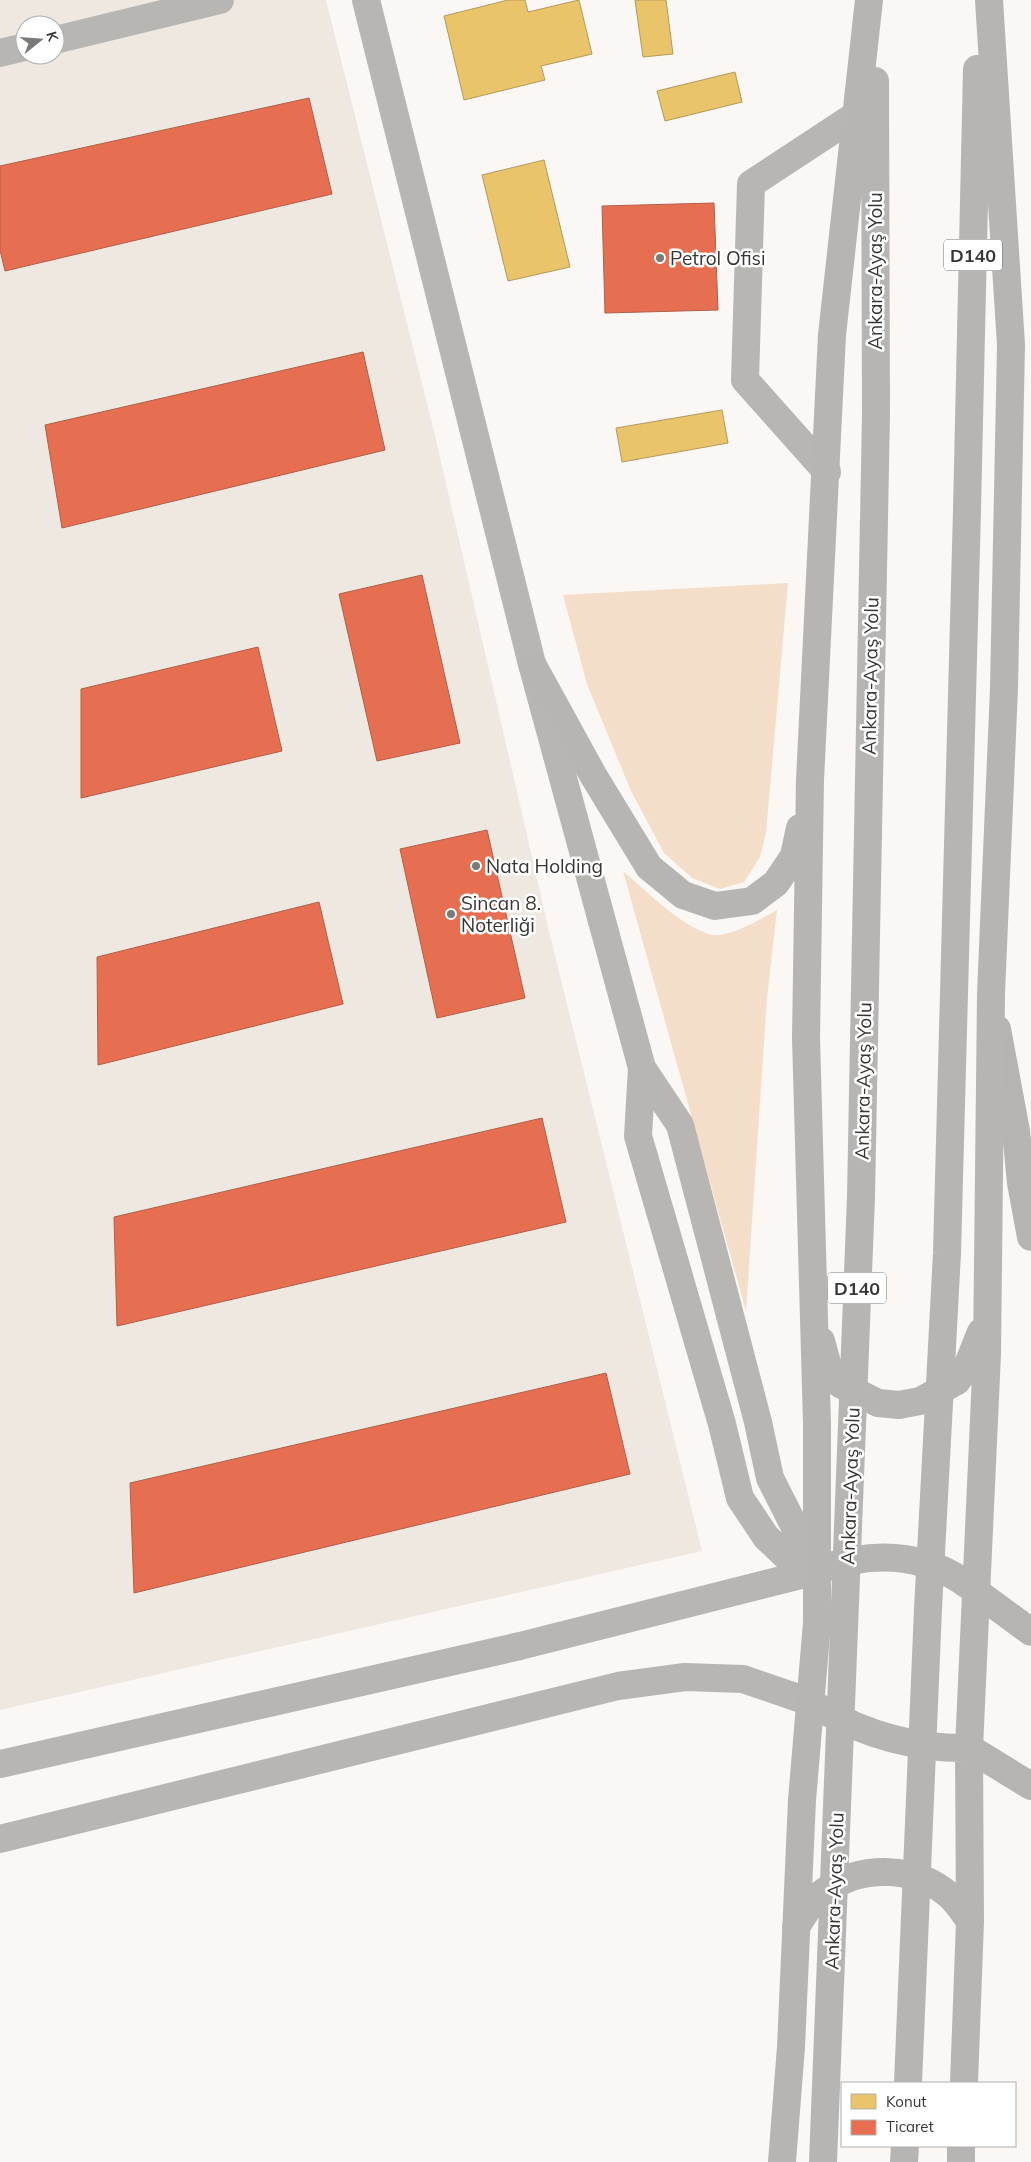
<svg xmlns="http://www.w3.org/2000/svg" width="1031" height="2162" font-family="Mulish,sans-serif">
  <style>
    .built { fill: #efe8e1; fill-rule: evenodd }
    .green { fill: #f5dec9 }
    .homes { fill: #e9c46a; stroke: #b4995a }
    .shops { fill: #e76f51; stroke: #b25e48 }
    .lines { fill: none; stroke-linecap: round; stroke-linejoin: round }
    .minor { stroke: #b7b6b3; stroke-width: 28 }
    .tertiary { stroke: #b7b6b3; stroke-width: 28 }
    .secondary { stroke: #b6b4b3; stroke-width: 28 }
    .trunk { stroke: #b6b5b4; stroke-width: 28 }
    .trunk-bridge { stroke: #b6b5b4; stroke-width: 28 }
    .poi-dot { fill: #7c7a77; stroke: #fff; stroke-width: 2 }
    .labels { text-anchor: middle; dominant-baseline: central; stroke-width: 5; stroke-linejoin: round; paint-order: stroke }
    .shield { fill: #fff; stroke: #747271; stroke-width: 1 }
    .shield-label { font-size: 18px; font-weight: bold; fill: #383634 }
    .poi-label { font-size: 19px; fill: #383634; stroke: #fff; text-anchor: start }
    .street-label { font-size: 19px; fill: #383634; stroke: #fff }
  </style>
  <rect width="100%" height="100%" fill="#faf7f4"/>
  <path class="built" d="M0,0H326L434,431L550,935L702,1551L0,1710ZM25,25H55V55H25Z"/>
  <path class="green" d="M788,583L766,833L760,857L744,882L720,889L692,878L664,853L631,791L587,684L563,595Z
    M623,871C645,890 685,930 713,935C731,937 762,918 777,910L767,998L746,1311Z"/>
  <path class="homes" d="M508,0H525L528,12L579,0L592,54L541,66L545,80L464,100L444,16Z
    M635,0H666L673,54L643,57Z
    M735,72L742,102L665,121L657,91Z
    M544,160L570,267L508,281L482,175Z
    M722,410L728,443L622,462L616,428Z"/>
  <path class="shops" d="M309,98L332,194L5,271L0,250V166Z
    M714,203L718,310L605,313L602,206Z
    M363,352L385,450L62,528L45,425Z
    M422,575L460,743L377,761L339,594Z
    M258,647L282,751L81,798V689Z
    M487,830L525,998L437,1018L400,849Z
    M319,902L343,1004L98,1065L97,957Z
    M542,1118L566,1222L117,1326L114,1217Z
    M606,1373L630,1474L134,1593L130,1483Z"/>
  <g class="lines">
    <path class="minor" d="M827,472L745,380L751,184L856,115"/>
    <path class="tertiary" d="M366,0L532,664L642,1068L680,1125L758,1422L770,1478L817,1571
      M55,40L220,0
      M0,53L25,47
      M642,1068L638,1136L722,1424L740,1498L766,1537L787,1557L817,1571
      M0,1764L520,1646L817,1571
      M0,1839L618,1686L685,1677L743,1679L810,1702"/>
    <path class="secondary" d="M997,1029L1016,1131L1021,1183L1031,1237
      M978,1593L1031,1632
      M969,1748L1031,1786"/>
    <path class="trunk" d="M875,81L876,414
      M967,510L977,69
      M532,664L593,775L649,867L683,895L715,906L752,901L776,883L794,856L800,828
      M821,1341L827,1363L840,1384L878,1403L899,1405L920,1401L957,1381L969,1362L981,1332
      M825,1568C880,1549 934,1555 978,1593
      M820,1708C865,1735 917,1749 969,1748
      M796,1927C804,1914 812,1900 825,1891C862,1864 916,1866 950,1896C958,1903 964,1913 970,1921
      M964,2083L970,1921L969,1748L987,1354L991,994L1004,688L1011,345L989,0
      M782,2162L791,2047L802,1800L817,1623V1424L806,1038L810,780L832,335L869,0
      M904,2162L905,2146
      M961,2162V2146"/>
    <path class="trunk-bridge" d="M908,2083L928,1609L947,1253L967,510
      M823,2162L861,1197L876,414"/>
  </g>
  <g class="poi-dot">
    <circle cx="660" cy="258" r="5"/>
    <circle cx="476" cy="866" r="5"/>
    <circle cx="451" cy="914" r="5"/>
  </g>
  <g class="labels">
    <g class="shield">
      <rect x="944" y="239.5" width="58" height="31" rx="4"/>
      <rect x="828" y="1272.5" width="58" height="31" rx="4"/>
    </g>
    <g class="shield-label">
      <text x="973" y="255">D140</text>
      <text x="857" y="1288">D140</text>
    </g>
    <g class="poi-label">
      <text x="670" y="258">Petrol Ofisi</text>
      <text x="486" y="866">Nata Holding</text>
      <text x="461" y="903">Sincan 8.<tspan x="461" dy="22">Noterliği</tspan></text>
    </g>
    <g class="street-label">
      <text transform="translate(875 271) rotate(-90)">Ankara-Ayaş Yolu</text>
      <text transform="translate(870 676) rotate(-89)">Ankara-Ayaş Yolu</text>
      <text transform="translate(863 1081) rotate(-89)">Ankara-Ayaş Yolu</text>
      <text transform="translate(850 1486) rotate(-88)">Ankara-Ayaş Yolu</text>
      <text transform="translate(834 1891) rotate(-88)">Ankara-Ayaş Yolu</text>
    </g>
  </g>
  <rect x="841" y="2082" width="175" height="65" fill="#ffffff" stroke="#afafae"/>
  <rect x="851" y="2094" width="25" height="15" fill="#e9c46a" stroke="#afafae"/>
  <text x="886" y="2107" font-size="15" fill="#383634">Konut</text>
  <rect x="851" y="2120" width="25" height="15" fill="#e76f51" stroke="#afafae"/>
  <text x="886" y="2132" font-size="15" fill="#383634">Ticaret</text>
  <g transform="translate(40 40) rotate(73)"><circle r="24" fill="#ffffff" stroke="#afafae"/>
  <path d="M0-4L9 19L0 12L-9 19Z" fill="#7c7a77"/>
  <text y="-8" font-size="14" font-weight="bold" text-anchor="middle" fill="#383634">K</text>
  </g>
</svg>
